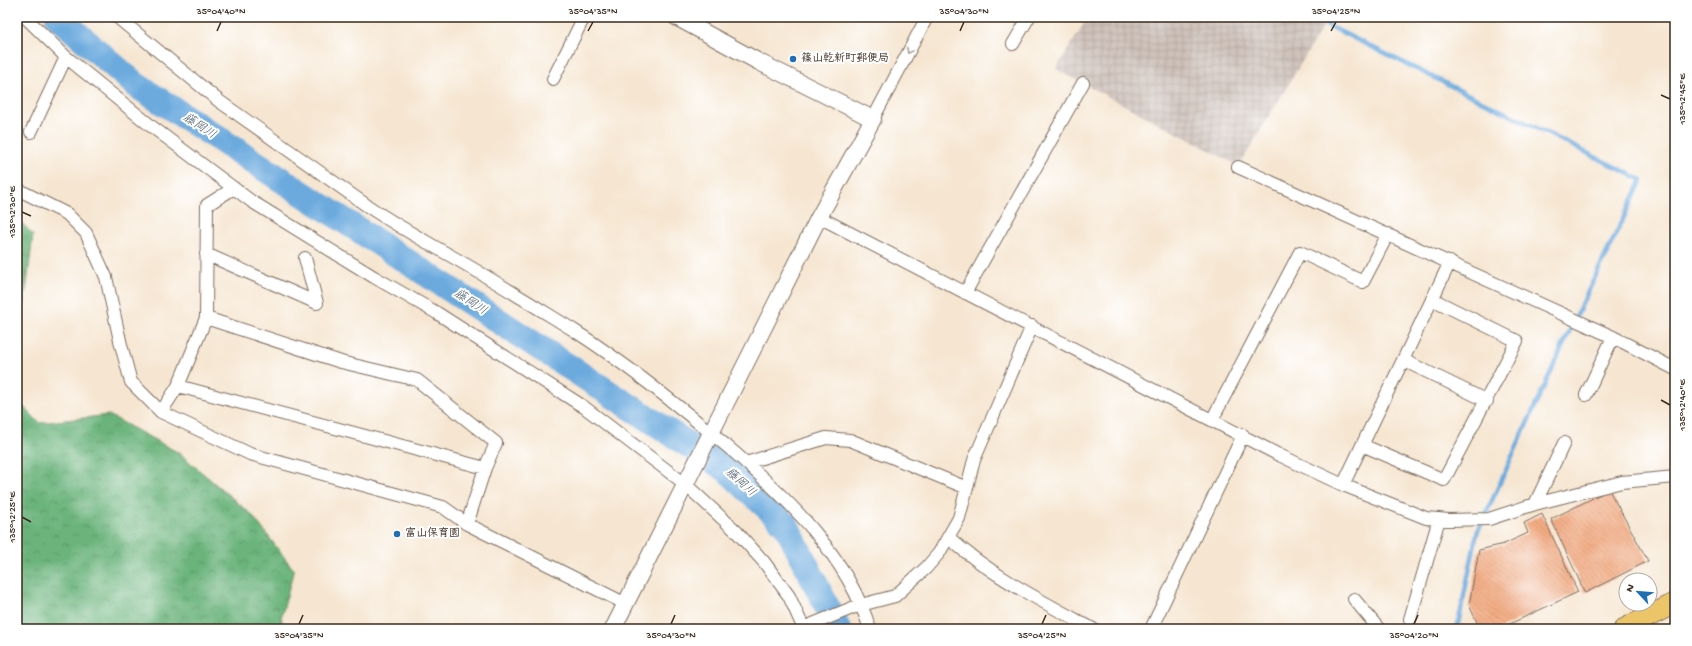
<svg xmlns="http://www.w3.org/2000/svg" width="1692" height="646" font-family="'Gochi Hand','Klee One',sans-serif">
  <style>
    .industrial { fill: url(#industrial-grid) }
    .forest { fill: url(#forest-crowns); stroke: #526f4d }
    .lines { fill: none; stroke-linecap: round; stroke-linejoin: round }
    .stream { stroke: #6caade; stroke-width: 4.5 }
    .river { stroke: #6caade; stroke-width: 26 }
    .building { fill: url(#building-back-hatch) }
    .minor-casing { stroke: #7c6c5d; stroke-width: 14 }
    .tertiary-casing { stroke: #7c6c5d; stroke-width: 18 }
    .primary-casing { stroke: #7c6c5d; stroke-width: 22 }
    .minor { stroke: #fff; stroke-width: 12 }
    .tertiary { stroke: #fff; stroke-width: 16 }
    .primary { stroke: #edc569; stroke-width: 20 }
    .oneway { stroke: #a79f9a }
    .ticks { fill: none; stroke: #3b2a1e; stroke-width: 1.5 }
    .poi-dot { fill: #1f6fb2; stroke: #fff; stroke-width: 1.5 }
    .labels { text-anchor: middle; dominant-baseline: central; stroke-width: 4; stroke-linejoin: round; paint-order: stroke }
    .poi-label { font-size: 11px; font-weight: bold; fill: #3b2a1e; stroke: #fff; text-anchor: start }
    .water-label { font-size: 12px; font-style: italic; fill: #4f5d6b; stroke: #fff }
    .neatline { fill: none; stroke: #3b2a1e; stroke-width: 1.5 }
    .ticks-label { font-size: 10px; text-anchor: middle; fill: #3b2a1e }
  </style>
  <defs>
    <pattern id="industrial-grid" width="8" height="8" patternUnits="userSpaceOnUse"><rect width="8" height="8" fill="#cec1ba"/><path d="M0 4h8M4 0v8" fill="none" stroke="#b2a69f"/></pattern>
    <pattern id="forest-crowns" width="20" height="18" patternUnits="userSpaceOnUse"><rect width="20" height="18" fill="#6ab47c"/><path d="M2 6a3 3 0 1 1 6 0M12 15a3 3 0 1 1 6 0" fill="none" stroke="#589365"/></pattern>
    <pattern id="building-back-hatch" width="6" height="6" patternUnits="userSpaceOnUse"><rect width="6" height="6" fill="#f2aa81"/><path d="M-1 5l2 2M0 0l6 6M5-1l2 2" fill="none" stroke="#d0926f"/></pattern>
  </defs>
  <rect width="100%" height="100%" fill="#fff"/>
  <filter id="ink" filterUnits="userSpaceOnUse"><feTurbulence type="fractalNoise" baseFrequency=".025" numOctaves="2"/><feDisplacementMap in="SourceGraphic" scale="8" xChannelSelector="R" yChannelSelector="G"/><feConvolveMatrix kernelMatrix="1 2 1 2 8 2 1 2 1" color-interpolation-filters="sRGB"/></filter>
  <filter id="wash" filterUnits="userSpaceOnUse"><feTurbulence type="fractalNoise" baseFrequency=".012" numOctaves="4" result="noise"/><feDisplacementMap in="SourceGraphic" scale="16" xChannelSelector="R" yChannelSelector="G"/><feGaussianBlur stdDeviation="0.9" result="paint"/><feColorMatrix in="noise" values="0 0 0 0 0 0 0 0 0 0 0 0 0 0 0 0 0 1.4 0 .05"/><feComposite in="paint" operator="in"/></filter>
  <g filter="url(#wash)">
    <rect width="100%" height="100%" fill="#f6e6d1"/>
    <path class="industrial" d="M1088,17H1329L1239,166L1056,69Z"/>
    <path class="forest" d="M17,218L33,235L24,308L17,324Z
      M17,400L40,423L109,415L179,453L252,515L294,570L281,618L285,629H17Z"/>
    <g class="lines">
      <path class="stream" d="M1328,17L1325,24L1642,180L1581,306L1477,533L1457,629"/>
      <path class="river" d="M58,17L136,85L726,469L786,525L838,629"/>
    </g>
    <g id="blocks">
      <path class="building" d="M1609,490L1648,561L1585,593L1551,519Z
        M1542,514L1578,592L1499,629H1480L1469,605L1479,550L1504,544L1528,533L1524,523Z"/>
    </g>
  </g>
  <g filter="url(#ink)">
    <use href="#blocks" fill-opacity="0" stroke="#7c6c5d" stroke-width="1"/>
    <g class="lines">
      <defs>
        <path id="minor" d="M25,17L66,57L151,126L251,201L374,277L437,313L584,407L685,484L736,531L764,562L789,596L804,629
          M117,17L219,101L359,200C391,223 425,241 458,260C498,283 536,307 575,331C631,367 684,410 735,453C791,502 847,556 870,629
          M1013,44L1029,17
          M553,79L584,17
          M873,119L927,17
          M31,132L66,57
          M1238,167L1613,337L1675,369
          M234,188L207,205L206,318L341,362L417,380L496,443L485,468L467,524
          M17,189L67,214L86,233L106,277L121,345L131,382L161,412L250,454L443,507L467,524L626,604
          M819,217L1277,454L1343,485L1426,518L1449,520L1489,519L1535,504L1622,482L1675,477
          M206,254L317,303L305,258
          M965,293L1083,83
          M1403,360L1487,401
          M178,386L485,468
          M1586,395L1613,337
          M161,412L178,386L206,318
          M1212,420L1300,252L1363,282L1388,234
          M1362,445L1444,480L1517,341L1432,299
          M746,463L826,438L850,440L967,488
          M1343,485L1450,262
          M1535,504L1564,443
          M948,537C990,575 1043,602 1093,629
          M1354,599L1379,629
          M1410,619L1439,519
          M803,628L857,606L895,596L926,568L939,553L959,518L974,460L1032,326
          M1151,629L1243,435"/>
        <path id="tertiary" d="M613,629L819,217L873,119L759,62L676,17"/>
        <path id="primary" d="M1624,629L1675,603"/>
      </defs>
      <use href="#minor" class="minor-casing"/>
      <use href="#tertiary" class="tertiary-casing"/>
      <use href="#primary" class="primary-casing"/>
      <use href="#minor" class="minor"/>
      <use href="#tertiary" class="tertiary"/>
      <use href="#primary" class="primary"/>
    </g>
    <defs><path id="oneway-chevron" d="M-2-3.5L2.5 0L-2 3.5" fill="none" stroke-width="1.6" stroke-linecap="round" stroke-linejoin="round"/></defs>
    <use class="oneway" href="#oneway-chevron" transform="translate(909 51) rotate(118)"/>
  </g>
  <path class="ticks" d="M217,31L221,22M588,31L593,22M960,31L964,22M1331,31L1336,22M1661,95L1670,99M22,212L31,216M1661,400L1670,405M22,517L31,522M299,624L303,615M671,624L675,615M1042,624L1046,615M1414,624L1418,615"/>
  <g class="poi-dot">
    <circle cx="793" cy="59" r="4"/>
    <circle cx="397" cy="534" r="4"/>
  </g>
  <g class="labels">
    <g class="poi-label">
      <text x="801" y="59">篠山乾新町郵便局</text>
      <text x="405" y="534">富山保育園</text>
    </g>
    <g class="water-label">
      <text transform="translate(199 127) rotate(33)">藤岡川</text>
      <text transform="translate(470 303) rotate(33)">藤岡川</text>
      <text transform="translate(740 483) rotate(42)">藤岡川</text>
    </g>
  </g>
  <rect width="1692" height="646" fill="none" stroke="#fff" stroke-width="44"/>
  <g transform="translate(1638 592) rotate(296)"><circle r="19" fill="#ffffff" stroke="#b1aaa5"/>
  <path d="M0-3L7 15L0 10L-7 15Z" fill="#1f6fb2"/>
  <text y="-6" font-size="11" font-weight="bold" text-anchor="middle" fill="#3b2a1e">N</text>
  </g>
  <rect x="22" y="22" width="1648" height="602" class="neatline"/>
  <g class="ticks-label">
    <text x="221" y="14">35°04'40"N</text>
    <text x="593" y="14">35°04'35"N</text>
    <text x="964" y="14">35°04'30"N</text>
    <text x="1336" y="14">35°04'25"N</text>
    <text transform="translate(1681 99) rotate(-90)" y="4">135°12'45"E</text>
    <text transform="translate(11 212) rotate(-90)" y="4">135°12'30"E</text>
    <text transform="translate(1681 405) rotate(-90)" y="4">135°12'40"E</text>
    <text transform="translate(11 517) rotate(-90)" y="4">135°12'25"E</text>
    <text x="299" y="638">35°04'35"N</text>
    <text x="671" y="638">35°04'30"N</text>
    <text x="1042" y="638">35°04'25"N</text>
    <text x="1414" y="638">35°04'20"N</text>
  </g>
</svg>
